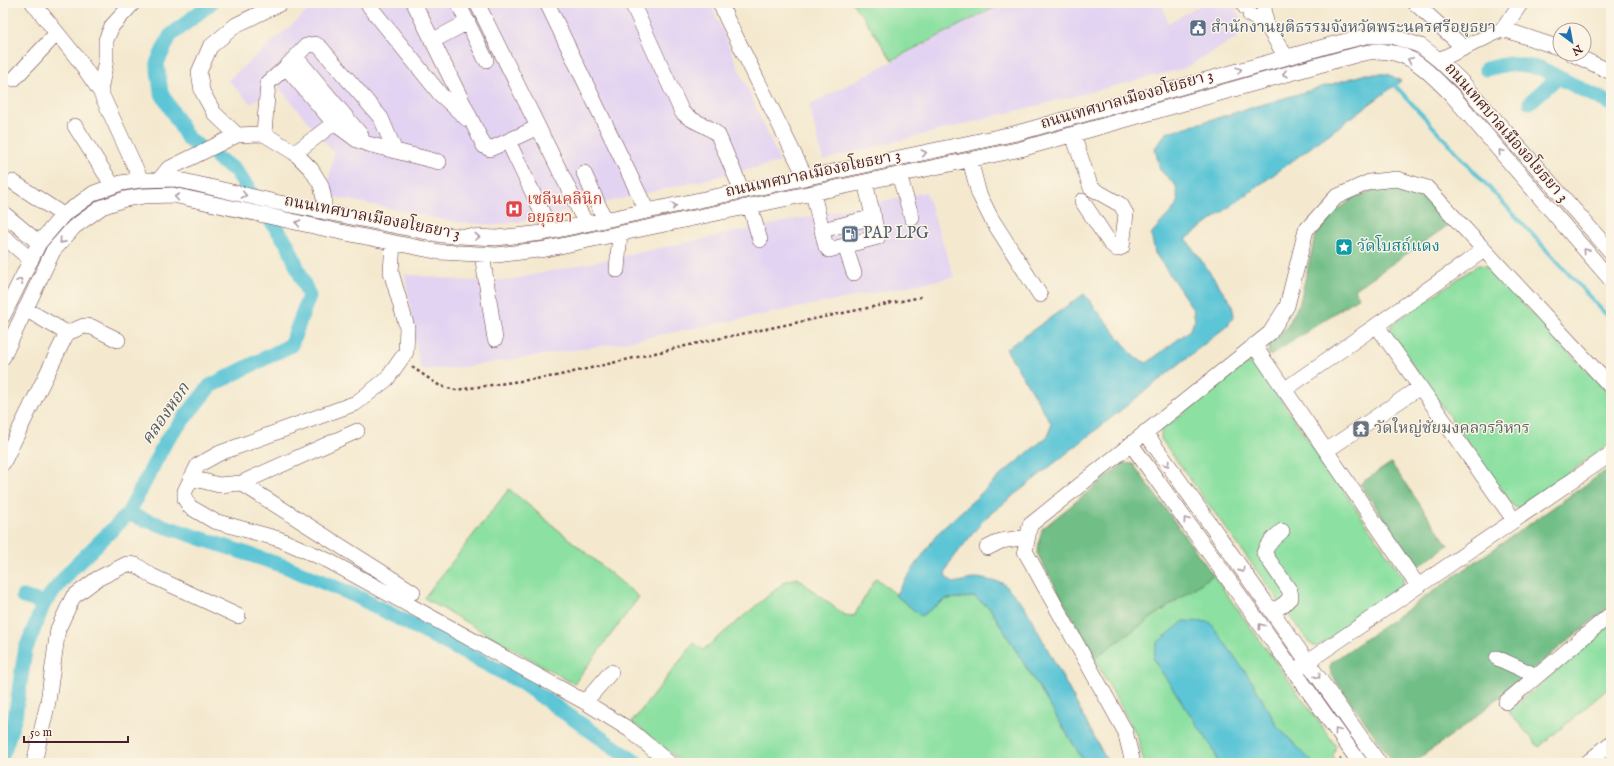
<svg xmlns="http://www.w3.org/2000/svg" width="1614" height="766" font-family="'IM FELL English','Noto Serif Thai',serif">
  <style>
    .built { fill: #e3d3f2 }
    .green { fill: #8ce0a1; stroke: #6b8066 }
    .forest { fill: #71be87; stroke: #5e6e59 }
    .water { fill: #5bc5d6; stroke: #527280 }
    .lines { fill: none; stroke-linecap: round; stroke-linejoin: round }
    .stream { stroke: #5bc5d6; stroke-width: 4 }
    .canal { stroke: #5bc5d6; stroke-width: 15 }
    .minor-casing { stroke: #643d44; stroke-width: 16 }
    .path { stroke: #643d44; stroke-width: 2.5; stroke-dasharray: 3 3; stroke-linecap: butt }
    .minor { stroke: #fff; stroke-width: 15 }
    .oneway { stroke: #ae9aa0 }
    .labels { text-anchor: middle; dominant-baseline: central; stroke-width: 3; stroke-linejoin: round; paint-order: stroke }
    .service-label { font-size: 16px; fill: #4e5e75; stroke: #fcf5e5; text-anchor: start }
    .street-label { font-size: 16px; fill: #4a1f2b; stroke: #fcf5e5 }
    .health-label { font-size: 16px; fill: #be3a42; stroke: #fcf5e5; text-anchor: start }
    .culture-label { font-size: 16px; fill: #0d838f; stroke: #fcf5e5; text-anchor: start }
    .worship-label { font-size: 16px; fill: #5b616d; stroke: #fcf5e5; text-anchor: start }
    .water-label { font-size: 17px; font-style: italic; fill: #505967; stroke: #fcf5e5 }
  </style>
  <rect width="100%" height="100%" fill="#fcf5e5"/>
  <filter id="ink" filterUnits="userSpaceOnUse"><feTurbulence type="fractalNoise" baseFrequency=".025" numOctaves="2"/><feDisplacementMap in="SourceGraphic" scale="8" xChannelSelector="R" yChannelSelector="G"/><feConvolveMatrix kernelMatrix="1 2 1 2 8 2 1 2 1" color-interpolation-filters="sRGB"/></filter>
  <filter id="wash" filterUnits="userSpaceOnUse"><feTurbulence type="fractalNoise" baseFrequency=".012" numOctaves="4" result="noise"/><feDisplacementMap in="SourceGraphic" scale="16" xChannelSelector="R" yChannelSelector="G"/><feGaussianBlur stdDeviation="0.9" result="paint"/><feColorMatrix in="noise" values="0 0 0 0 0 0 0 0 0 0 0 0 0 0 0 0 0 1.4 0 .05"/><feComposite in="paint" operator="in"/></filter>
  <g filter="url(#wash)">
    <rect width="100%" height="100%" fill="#f4e9cf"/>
    <path class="built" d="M317,3H710L780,162L535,219L496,225L454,222L326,195L334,153L276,84L251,104L228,80Z
      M1003,3H1162L1168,23L1205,3H1232L1248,31L1185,68L823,160L809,105Z
      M926,192L954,277L619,343L463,367L420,370L405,274L467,281L509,280Z
      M3,249L11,256L3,273Z"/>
    <path class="green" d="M852,3H1003L892,60L864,18Z
      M1478,265L1487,266L1611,396V443L1519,508L1514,507L1390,333L1391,325Z
      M1248,363L1256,364L1403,577V586L1317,647L1310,644L1161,439V430Z
      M509,489L639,597L574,684L424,598Z
      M1213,575L1336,746L1333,756L1338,763H1313L1309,760L1277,726L1253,683L1214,750L1218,763H1144L1138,738L1094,658Z
      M797,578L844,615L854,616L876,578L921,615L946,599L974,597L990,608L1082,758V763H683L632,722L694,643L703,650L786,581Z
      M1611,625V686L1539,747L1508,711Z"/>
    <path class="forest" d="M1380,189L1401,190L1425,197L1450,224L1354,290L1359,297L1270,356L1268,353L1270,343L1287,327L1300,302L1315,237L1332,215L1353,198Z
      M1124,463L1133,464L1213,575L1094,658L1037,553L1042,529Z
      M1391,463L1448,545L1417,567L1360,484Z
      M1611,467V605L1463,727L1412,763H1394L1331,674L1330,667L1332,662Z"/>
    <path class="water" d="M1366,74H1388L1401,81L1186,239L1232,304L1234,316L1227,326L984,519L948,565L945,576L953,583L978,578L1003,583L1024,605L1106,759L1105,763H1082V758L990,608L974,597L946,599L921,616L895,595L938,533L1001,475L1049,435L1051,423L1006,349L1084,294L1135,358L1147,363L1189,331L1195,320L1193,309L1155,253L1151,234L1178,204L1176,186L1160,170L1155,148L1166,133Z
      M1184,621L1210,622L1253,683L1277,726L1313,763H1218L1214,750L1153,659L1157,643Z"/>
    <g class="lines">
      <path class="stream" d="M1392,82L1611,320"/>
      <path class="canal" d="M1486,69L1508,64L1540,68L1611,104
        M1530,102L1558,77
        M198,146L188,139L161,92L157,63L170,36L211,3
        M128,514L287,567L356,596L519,681L637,763
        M23,597L44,603
        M3,754L15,717L25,651L44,603L71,570L128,514L166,441L210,386L291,345L309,296L288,245L235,170L218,159"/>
    </g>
  </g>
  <g filter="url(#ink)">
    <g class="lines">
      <defs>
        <path id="minor" d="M33,3L78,59L100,91L141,180
          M367,3L440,94L467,119
          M414,3L484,146L490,149L508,141L551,231
          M458,3L486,60
          M477,3L586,224
          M547,3L647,211
          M632,3L682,112C692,123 708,124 718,135L742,191
          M720,3L727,19L806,178
          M1243,3L1245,7
          M1415,3L1463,47
          M1264,7L1266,24L1286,57
          M1250,15L1266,24
          M1503,29L1560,48
          M432,41L468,22
          M1572,54L1611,72
          M296,57L361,135
          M1439,60L1503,29L1521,3
          M286,67L306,46L315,44L320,47L381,118L395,151
          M14,79L57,33
          M100,91L106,60V40L112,26L133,3
          M334,123L357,140L368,144L439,162
          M75,126L113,186
          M264,134L268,83L286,67L334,123L295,153
          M237,135L214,113L202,91L199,72L210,47L236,25L281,3
          M1073,135L1091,188L1121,205L1126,214L1122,247L1117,249L1110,243L1082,201
          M508,141L538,127
          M970,160L979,194L991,218L1040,295
          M584,173L605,220
          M899,175L912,218
          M160,179L168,169L237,135L264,134L295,153L311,169L321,185L324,199V212
          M13,182L63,215
          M813,193L826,247L829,250L878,237L865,182
          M750,206L760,240
          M3,213L39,243
          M822,230L874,217
          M3,236L31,260
          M393,243L391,272L407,327L406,352L387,379L356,403L220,453L198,465L185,491V499L190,507L214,521L279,539L329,561L585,702L630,730L669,763
          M845,246L854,273
          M482,254L495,339
          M617,270L620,233
          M3,316L39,243L63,215L94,193L121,183L141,180L175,179L275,202L442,235L496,238L543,233L1017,133L1334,44L1367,36H1392L1421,46L1439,60L1463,83L1611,252
          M1377,326L1514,520
          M67,333L84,326L92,327L118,340
          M1254,345L1418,586
          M3,357L53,251L74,227L102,207L125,199L143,196L173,195L336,231L440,252L497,255L546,249L1021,149L1337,60C1353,56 1372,49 1388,52C1415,55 1433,77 1451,94L1611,280
          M1284,390L1484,250
          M1145,432L1379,763
          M1131,444L1360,763
          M1326,451L1420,387
          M3,463L67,333L25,309
          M191,478L219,485L241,483L357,431
          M241,483L413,592
          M987,548L1001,541L1028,537
          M1272,612L1284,604L1291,597L1290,591L1264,553C1268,543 1274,538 1282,531
          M1497,658L1537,676
          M1300,667L1611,454
          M585,702L611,672
          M1506,702L1611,614
          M34,763L48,702L58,629L73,597L97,579L127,564L136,565L152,576L238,616
          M1133,763L1125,731L1025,551L1030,525L1270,333L1287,306L1306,230L1336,197L1369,182L1397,179L1427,188L1611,387
          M1587,763L1611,743"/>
      </defs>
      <use href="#minor" class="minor-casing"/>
      <path class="path" d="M412,367L440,386L456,390L556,376L707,341L921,297
        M1335,763L1341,759"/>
      <use href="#minor" class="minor"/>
    </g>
    <defs><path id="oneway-chevron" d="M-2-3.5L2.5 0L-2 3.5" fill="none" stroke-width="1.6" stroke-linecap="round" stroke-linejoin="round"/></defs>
    <g class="oneway">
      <use href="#oneway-chevron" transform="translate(1410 60) rotate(-155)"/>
      <use href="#oneway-chevron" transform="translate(1239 70) rotate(-16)"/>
      <use href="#oneway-chevron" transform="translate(1285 74) rotate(164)"/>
      <use href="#oneway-chevron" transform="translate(1501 152) rotate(-131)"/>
      <use href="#oneway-chevron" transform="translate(924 153) rotate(-12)"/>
      <use href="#oneway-chevron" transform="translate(244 195) rotate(13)"/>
      <use href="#oneway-chevron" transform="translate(177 197) rotate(-170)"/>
      <use href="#oneway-chevron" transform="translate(674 206) rotate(-12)"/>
      <use href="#oneway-chevron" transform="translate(298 223) rotate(-168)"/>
      <use href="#oneway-chevron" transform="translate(477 237) rotate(3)"/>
      <use href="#oneway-chevron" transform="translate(62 241) rotate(132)"/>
      <use href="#oneway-chevron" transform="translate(1586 251) rotate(-131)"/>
      <use href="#oneway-chevron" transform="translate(20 281) rotate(-64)"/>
      <use href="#oneway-chevron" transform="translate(1167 464) rotate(55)"/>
      <use href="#oneway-chevron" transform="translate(1186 520) rotate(-126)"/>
      <use href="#oneway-chevron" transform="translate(1242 570) rotate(55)"/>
      <use href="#oneway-chevron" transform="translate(1261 626) rotate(-126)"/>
      <use href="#oneway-chevron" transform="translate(1318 676) rotate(55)"/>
      <use href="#oneway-chevron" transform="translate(1337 731) rotate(-126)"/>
    </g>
  </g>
  <defs>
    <symbol id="civic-square" viewBox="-11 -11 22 22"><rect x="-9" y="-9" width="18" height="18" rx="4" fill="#5c6f8a" stroke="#fcf5e5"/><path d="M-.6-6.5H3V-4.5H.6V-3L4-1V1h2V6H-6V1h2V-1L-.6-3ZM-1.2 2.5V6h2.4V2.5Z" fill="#fff"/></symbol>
    <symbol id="hospital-square" viewBox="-11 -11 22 22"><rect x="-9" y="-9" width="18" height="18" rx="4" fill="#e0444e" stroke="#fcf5e5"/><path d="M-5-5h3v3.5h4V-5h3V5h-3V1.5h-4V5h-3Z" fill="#fff"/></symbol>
    <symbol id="fuel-square" viewBox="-11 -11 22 22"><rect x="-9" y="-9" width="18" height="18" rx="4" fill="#5c6f8a" stroke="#fcf5e5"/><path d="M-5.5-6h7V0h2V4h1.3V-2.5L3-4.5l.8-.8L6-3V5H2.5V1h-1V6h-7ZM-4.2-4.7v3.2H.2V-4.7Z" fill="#fff"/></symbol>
    <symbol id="sight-square" viewBox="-11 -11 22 22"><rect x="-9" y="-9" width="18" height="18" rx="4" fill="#0f9aa8" stroke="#fcf5e5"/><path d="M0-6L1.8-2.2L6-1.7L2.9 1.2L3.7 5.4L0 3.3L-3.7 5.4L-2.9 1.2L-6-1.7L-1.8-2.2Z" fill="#fff"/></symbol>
    <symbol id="temple-square" viewBox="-11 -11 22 22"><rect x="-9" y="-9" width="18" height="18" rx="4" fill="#6b7280" stroke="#fcf5e5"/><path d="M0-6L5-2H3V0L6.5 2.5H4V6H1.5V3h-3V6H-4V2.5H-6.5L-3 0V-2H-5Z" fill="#fff"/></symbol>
  </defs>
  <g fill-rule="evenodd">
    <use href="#civic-square" x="1188" y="18" width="20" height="20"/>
    <use href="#hospital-square" x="504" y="199" width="20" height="20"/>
    <use href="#fuel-square" x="840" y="224" width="20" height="20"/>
    <use href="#sight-square" x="1334" y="237" width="20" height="20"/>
    <use href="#temple-square" x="1351" y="419" width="20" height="20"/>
  </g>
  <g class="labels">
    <g class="service-label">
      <text x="1211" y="28">สำนักงานยุติธรรมจังหวัดพระนครศรีอยุธยา</text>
      <text x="863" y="234">PAP LPG</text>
    </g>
    <g class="street-label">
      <text transform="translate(1127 100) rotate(-16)">ถนนเทศบาลเมืองอโยธยา 3</text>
      <text transform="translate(1506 133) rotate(49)">ถนนเทศบาลเมืองอโยธยา 3</text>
      <text transform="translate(813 174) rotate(-12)">ถนนเทศบาลเมืองอโยธยา 3</text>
      <text transform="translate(372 218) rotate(11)">ถนนเทศบาลเมืองอโยธยา 3</text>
    </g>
    <g class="health-label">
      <text x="527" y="200">เซลีนคลินิก<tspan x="527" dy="18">อยุธยา</tspan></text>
    </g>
    <g class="culture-label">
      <text x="1357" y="247">วัดโบสถ์แดง</text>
    </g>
    <g class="worship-label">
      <text x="1374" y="429">วัดใหญ่ชัยมงคลวรวิหาร</text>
    </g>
    <g class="water-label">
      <text transform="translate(166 414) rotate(-55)">คลองหอก</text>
    </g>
  </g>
  <rect width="1614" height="766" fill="none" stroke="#fcf5e5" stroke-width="16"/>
  <g transform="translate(1572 42) rotate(148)"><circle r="19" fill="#fcf5e5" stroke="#b59f9b"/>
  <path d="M0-3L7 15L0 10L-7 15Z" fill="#1f6fb2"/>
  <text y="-6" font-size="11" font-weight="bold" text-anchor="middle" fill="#4a1f2b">N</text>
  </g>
  <path d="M24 736v6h104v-6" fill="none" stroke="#4a1f2b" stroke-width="2"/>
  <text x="30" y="736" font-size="12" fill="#4a1f2b" stroke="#fcf5e5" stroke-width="3" paint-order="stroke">50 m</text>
</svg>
